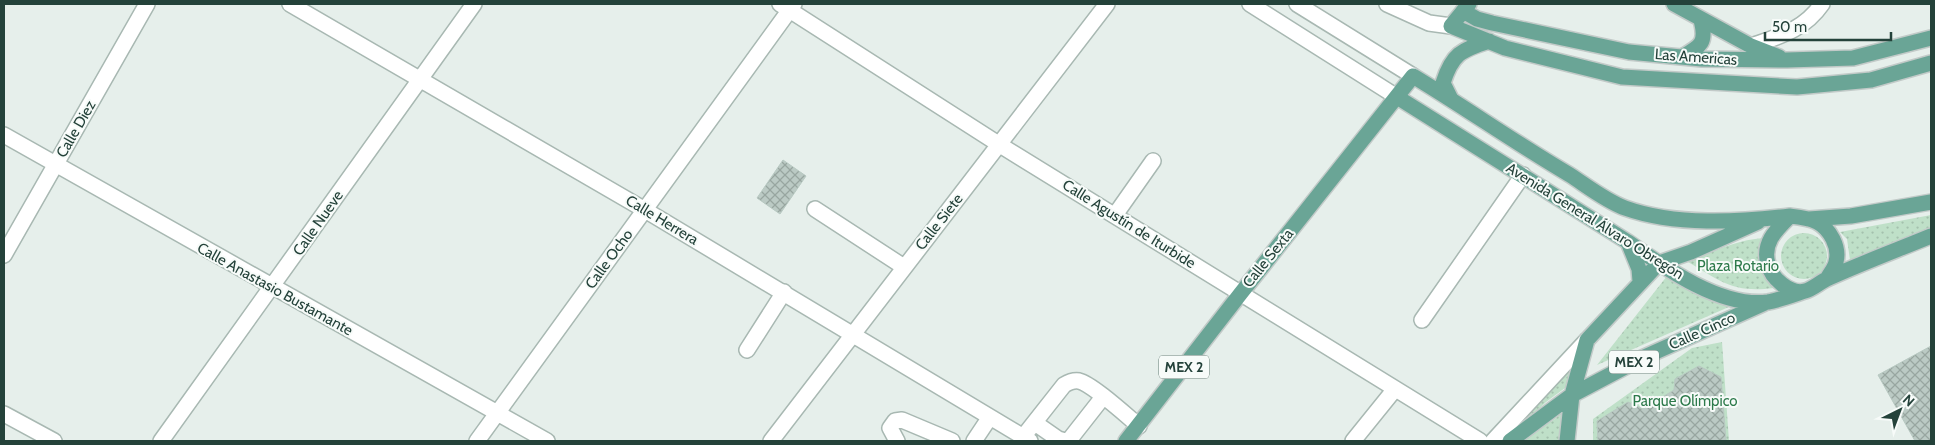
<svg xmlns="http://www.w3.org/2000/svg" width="1935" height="445" font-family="Cabin,sans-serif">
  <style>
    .grass { fill: url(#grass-dots) }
    .building { fill: url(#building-cross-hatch); stroke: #b8c9c2 }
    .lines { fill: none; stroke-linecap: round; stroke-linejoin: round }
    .minor-casing { stroke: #a8b8b2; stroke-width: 18 }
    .major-casing { stroke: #c2cac8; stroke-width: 18 }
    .minor { stroke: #fff; stroke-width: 15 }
    .major { stroke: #6aa596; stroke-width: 15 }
    .labels { text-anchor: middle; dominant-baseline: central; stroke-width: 4; stroke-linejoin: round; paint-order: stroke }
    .shield { fill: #f7fbf9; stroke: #637a73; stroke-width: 1 }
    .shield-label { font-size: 14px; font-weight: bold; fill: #24423a }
    .street-label { font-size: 15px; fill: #24423a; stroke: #f7fbf9 }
    .park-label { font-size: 15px; fill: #2d7a4b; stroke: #f7fbf9 }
  </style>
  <defs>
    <pattern id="grass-dots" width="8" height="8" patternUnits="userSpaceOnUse" patternTransform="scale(1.25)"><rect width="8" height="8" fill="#bfe0c8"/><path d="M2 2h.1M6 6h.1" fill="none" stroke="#a4c1ad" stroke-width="1.8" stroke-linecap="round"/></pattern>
    <pattern id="building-cross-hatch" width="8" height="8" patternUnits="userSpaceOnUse" patternTransform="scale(1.25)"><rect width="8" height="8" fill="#bbcac4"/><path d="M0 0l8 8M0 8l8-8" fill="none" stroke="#98a6a0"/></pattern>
  </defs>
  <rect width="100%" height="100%" fill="#e6efeb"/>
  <path class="grass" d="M1931,215V230L1850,260L1847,239L1840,232Z
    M1781 256a23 23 0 1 1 46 0a23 23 0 1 1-46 0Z
    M1763,238C1760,260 1756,272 1774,288C1733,293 1722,282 1688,262C1712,252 1736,240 1763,238Z
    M1667,276L1713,302L1731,306L1597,365Z
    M1722,342L1729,441H1593V419L1692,348Z
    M1573,363L1569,385L1546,402L1509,438L1506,436Z
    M1564,409L1560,441H1520L1555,419Z"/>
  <path class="building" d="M783,160L806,176L780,214L757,198Z
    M1931,346V441H1915L1878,375Z
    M1699,366L1721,377L1726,441H1598L1597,421L1628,402L1643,409L1674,390L1675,379Z"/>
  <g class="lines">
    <defs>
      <path id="minor" d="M290,4L645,210L1030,441
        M780,4L1000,145L1480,441
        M1250,4L1397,97
        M1297,4L1413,76
        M1387,4L1429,23L1451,26
        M1751,46C1780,36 1804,30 1822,4
        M4,135L547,441
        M815,209L904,267
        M1115,215L1153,161
        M4,255L147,4
        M1422,320L1523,175
        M747,350L784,292
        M4,414L54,441
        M1035,423L1058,439L1065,441L1070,439L1103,397
        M1023,437L1064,385C1069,382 1073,380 1079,381C1092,384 1127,416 1139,426
        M161,441L474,4
        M477,441L794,4
        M771,441L1107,4
        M897,441L890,428L895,421L902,420L952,441
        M974,441L990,417
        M1353,441L1395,389
        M1493,441L1587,340"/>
      <path id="major" d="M1469,4L1451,26L1505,48L1622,77L1797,87L1871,80L1931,63
        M1674,4L1751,46L1779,57
        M1463,11L1477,19L1492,23L1629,52L1702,59L1787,60L1853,58L1931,38
        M1682,57C1701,46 1707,43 1701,20
        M1397,97L1628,242C1665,268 1721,308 1768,302C1780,300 1793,295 1805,291
        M1451,99L1443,83C1452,54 1461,50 1489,41
        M1809,219L1851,216L1931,202
        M1628,242L1639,269L1640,281
        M1827,279C1830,273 1835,268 1836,262C1840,247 1830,229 1817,222C1809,218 1799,217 1790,216C1776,230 1762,243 1768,264C1771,278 1790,295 1805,291C1813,289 1821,281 1829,278C1862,263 1897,250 1931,236
        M1126,441L1241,293L1413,76C1466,108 1517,144 1570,175C1587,186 1606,201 1625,208C1675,226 1739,222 1790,216
        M1510,441L1572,395L1642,358L1765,303
        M1567,441L1572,395L1587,340L1659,263L1691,252L1758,222"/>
    </defs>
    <use href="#minor" class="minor-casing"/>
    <use href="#major" class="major-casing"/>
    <use href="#minor" class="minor"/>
    <use href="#major" class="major"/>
  </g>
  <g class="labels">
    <g class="shield">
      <rect x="1609" y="350.5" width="50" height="23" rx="4"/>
      <rect x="1159" y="355.5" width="50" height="23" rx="4"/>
    </g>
    <g class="shield-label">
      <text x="1634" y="362">MEX 2</text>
      <text x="1184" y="367">MEX 2</text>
    </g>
    <g class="street-label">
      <text transform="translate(1696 57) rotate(4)">Las Americas</text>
      <text transform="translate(76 129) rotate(-60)">Calle Diez</text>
      <text transform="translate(662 220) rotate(31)">Calle Herrera</text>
      <text transform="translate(1595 221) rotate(32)">Avenida General Álvaro Obregón</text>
      <text transform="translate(939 222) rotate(-52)">Calle Siete</text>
      <text transform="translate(318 223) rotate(-55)">Calle Nueve</text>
      <text transform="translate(1129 224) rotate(32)">Calle Agustín de Iturbide</text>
      <text transform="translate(1268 258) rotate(-51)">Calle Sexta</text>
      <text transform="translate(609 259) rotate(-54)">Calle Ocho</text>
      <text transform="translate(275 289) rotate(29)">Calle Anastasio Bustamante</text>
      <text transform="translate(1702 331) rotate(-24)">Calle Cinco</text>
    </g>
    <g class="park-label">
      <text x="1738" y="266">Plaza Rotario</text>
      <text x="1685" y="401">Parque Olímpico</text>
    </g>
  </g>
  <rect width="1935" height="445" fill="none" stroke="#24423a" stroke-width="10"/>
  <g transform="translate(1900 410) rotate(42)" stroke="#f7fbf9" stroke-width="4" paint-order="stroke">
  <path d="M0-4L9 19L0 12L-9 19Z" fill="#24423a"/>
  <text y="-8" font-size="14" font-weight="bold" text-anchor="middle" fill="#24423a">N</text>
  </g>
  <path d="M1765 32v8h126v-8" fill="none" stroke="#24423a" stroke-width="2.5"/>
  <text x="1772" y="32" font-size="15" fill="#24423a" stroke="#f7fbf9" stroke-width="4" paint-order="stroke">50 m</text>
</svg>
